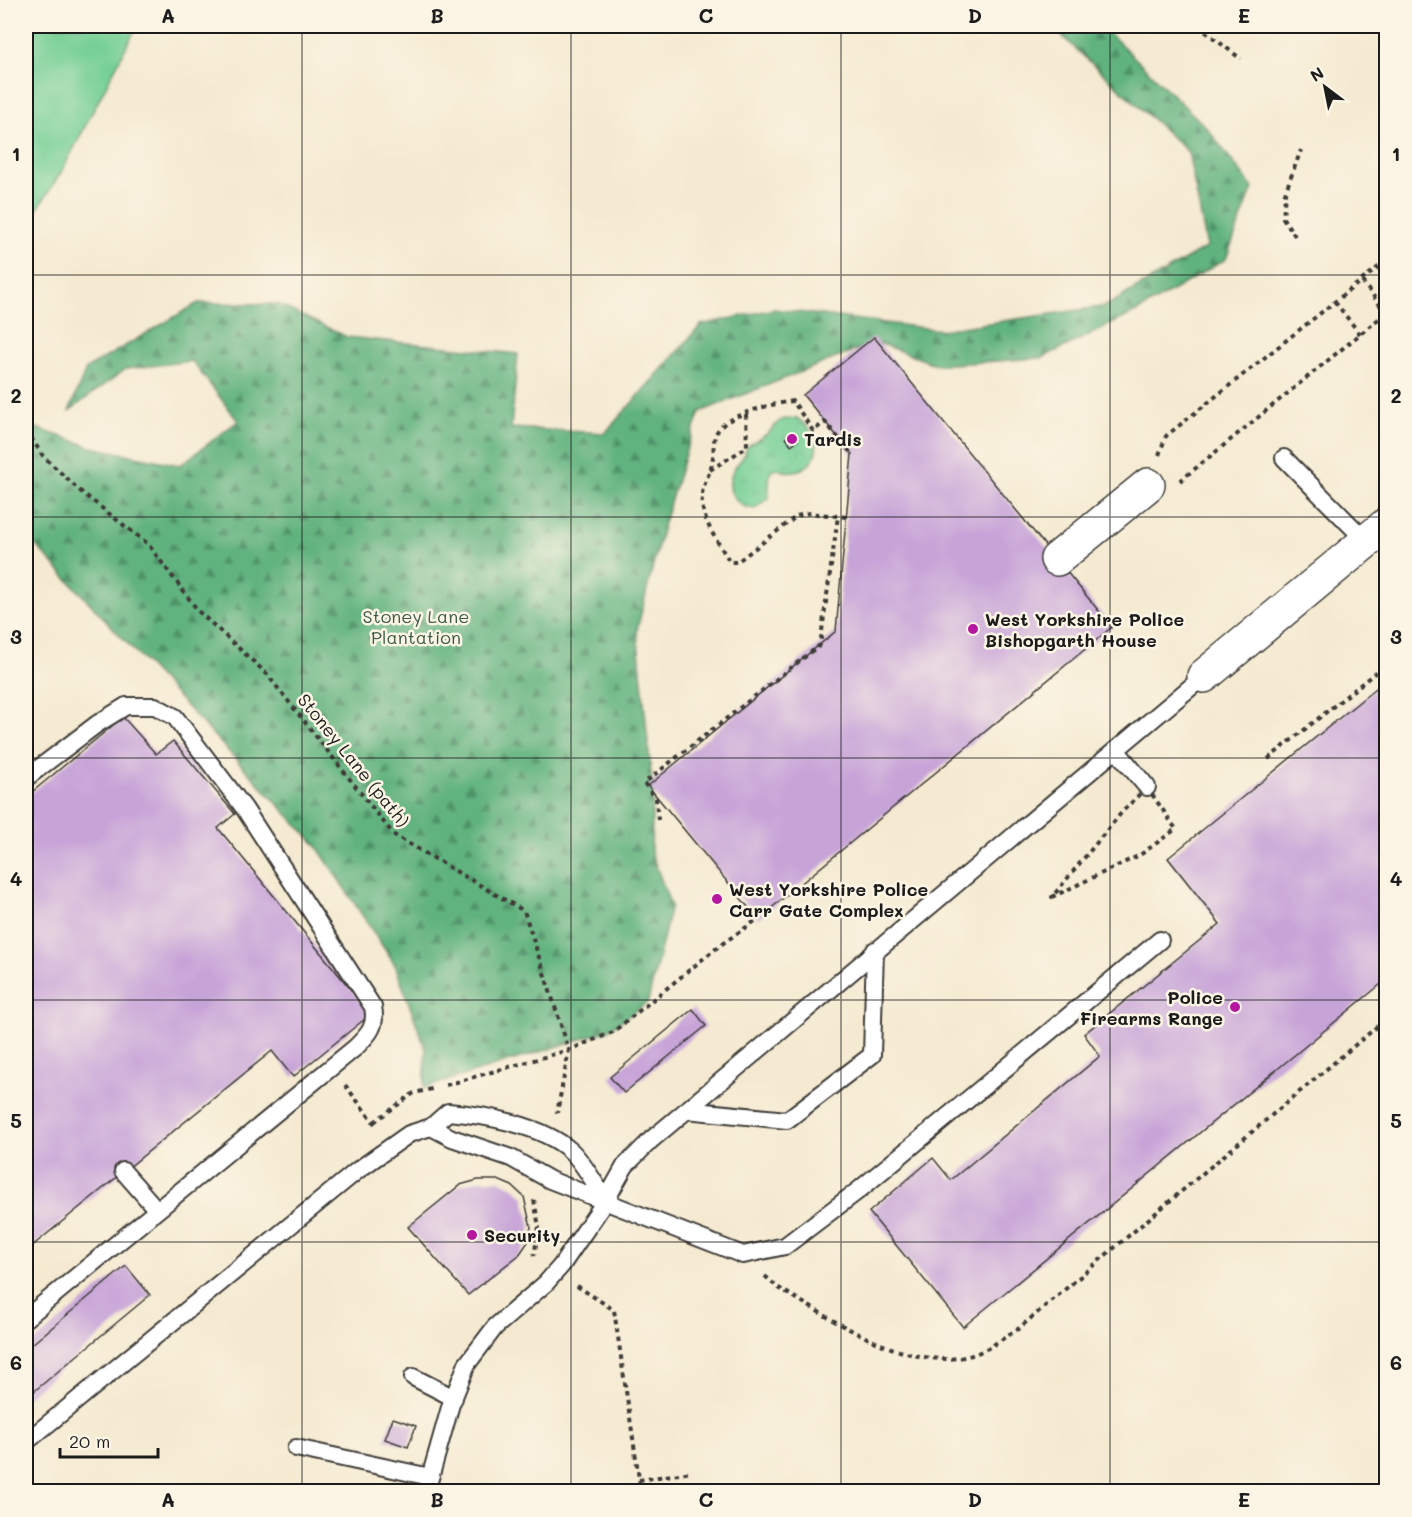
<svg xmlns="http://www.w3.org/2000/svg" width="1412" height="1517" font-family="Mali,sans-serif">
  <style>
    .grass { fill: #75cf95; stroke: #487658; stroke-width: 1.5 }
    .forest { fill: url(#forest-firs); stroke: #3e674d; stroke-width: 1.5 }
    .park { fill: url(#park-crowns); stroke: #487658; stroke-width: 1.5 }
    .building { fill: #c7a4d8 }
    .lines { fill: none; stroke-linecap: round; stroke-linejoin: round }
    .lane-casing { stroke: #3d3b37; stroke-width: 20 }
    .street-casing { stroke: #3d3b37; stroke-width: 36 }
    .path { stroke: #3d3b37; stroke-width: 4; stroke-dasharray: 4.5 4.5; stroke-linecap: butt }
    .lane { stroke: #fff; stroke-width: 16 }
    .street { stroke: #fff; stroke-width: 33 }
    .grid { fill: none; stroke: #1c1c1c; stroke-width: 1.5; stroke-opacity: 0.55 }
    .poi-dot { fill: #b5179e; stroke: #fcf5e5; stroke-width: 2 }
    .labels { text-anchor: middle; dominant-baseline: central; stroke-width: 5; stroke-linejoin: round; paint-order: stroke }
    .poi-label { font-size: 18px; font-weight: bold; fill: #1c1c1c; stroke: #fcf5e5; text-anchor: start }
    .park-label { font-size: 18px; fill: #3b5b46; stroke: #fcf5e5 }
    .street-label { font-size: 18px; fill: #1c1c1c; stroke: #fcf5e5 }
    .neatline { fill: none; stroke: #1c1c1c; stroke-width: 2 }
    .grid-label { font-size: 20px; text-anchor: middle; font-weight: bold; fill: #1c1c1c }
  </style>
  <defs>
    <pattern id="forest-firs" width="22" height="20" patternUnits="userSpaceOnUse" patternTransform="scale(1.5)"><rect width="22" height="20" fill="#60b27e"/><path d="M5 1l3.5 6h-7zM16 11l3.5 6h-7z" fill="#4e9066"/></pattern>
    <pattern id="park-crowns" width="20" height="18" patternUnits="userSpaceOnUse" patternTransform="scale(1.5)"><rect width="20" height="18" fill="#75cf95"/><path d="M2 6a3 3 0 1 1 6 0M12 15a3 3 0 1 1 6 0" fill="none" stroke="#65b180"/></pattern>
  </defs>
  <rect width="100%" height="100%" fill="#fcf5e5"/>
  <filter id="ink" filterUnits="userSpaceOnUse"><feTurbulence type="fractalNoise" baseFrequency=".0167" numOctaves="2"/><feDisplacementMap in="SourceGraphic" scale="12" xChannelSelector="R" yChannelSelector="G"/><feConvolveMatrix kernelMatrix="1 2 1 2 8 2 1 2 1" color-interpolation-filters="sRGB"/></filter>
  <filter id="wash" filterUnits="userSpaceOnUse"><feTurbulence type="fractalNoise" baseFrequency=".008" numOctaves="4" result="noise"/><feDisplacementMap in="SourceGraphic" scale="24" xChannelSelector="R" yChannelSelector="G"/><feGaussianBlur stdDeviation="1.35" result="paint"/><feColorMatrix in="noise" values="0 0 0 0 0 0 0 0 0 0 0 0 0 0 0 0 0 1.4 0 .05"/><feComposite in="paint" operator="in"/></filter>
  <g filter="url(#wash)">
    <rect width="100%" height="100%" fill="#f5ead1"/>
    <path class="grass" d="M37,26H137L62,171L26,227V46Z"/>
    <path class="forest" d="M1051,26H1102L1207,128L1253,188L1226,259L1142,309L1042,358L937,365L876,342L700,412L686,451L663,526L637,630L653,792L651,852L671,906L648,1002L607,1031L424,1088L426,1050L395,965L316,845L26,535V416L33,427L92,447L180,465L238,421L192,361L126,369L69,411L86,369L198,303L277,304L347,337L518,354L511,428L605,433L701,325L774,309L941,330L1106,306L1207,247L1188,152Z"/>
    <path class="park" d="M797,418C839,447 804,483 776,468L770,471L768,498L754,509C736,507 725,490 732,473C737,462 745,459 747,447C753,442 762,438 768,433C782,420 774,420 797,418Z"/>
    <g id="blocks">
      <path class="building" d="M874,337L1112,627L758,919L648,786L836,631L852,454L803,395Z
        M793,433L798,440L791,445L786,438Z
        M1386,680V980L963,1327L869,1212L933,1158L951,1180L1100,1056L1084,1034L1220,924L1168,858Z
        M123,717L156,754L173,741L235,814L218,828L371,1014L293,1077L272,1051L26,1251V797Z
        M693,1009L706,1026L624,1093L610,1077Z
        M478,1180H498L512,1186L524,1197L531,1227L528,1242L519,1255L468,1295L408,1227L460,1185Z
        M126,1266L150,1295L26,1398V1349Z
        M393,1418L416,1426L408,1447L385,1439Z"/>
    </g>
  </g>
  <g filter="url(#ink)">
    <use href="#blocks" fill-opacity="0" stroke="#3d3b37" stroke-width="1.5"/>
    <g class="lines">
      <defs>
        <path id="lane" d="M1284,458L1366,541
          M1116,750L1147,787
          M26,778L97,724L126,706H155L175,717L244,808L373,1007C377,1026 369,1034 356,1047L26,1318
          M686,1110L787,1120L872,1055L875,950
          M123,1171L157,1210
          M606,1200C595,1185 584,1163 571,1151C542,1125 485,1115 448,1112L431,1127L452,1138L511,1158L550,1180L743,1255L785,1246L859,1190L1160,940
          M413,1377L454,1398
          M26,1442L358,1170L409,1134L431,1127
          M296,1448L430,1477
          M426,1492L451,1404L467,1364L495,1327L546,1283L561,1266L606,1200L625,1166L651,1140L1204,676"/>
        <path id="street" d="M1057,559L1148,485
          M1204,676L1386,525"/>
      </defs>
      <use href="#lane" class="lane-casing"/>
      <use href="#street" class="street-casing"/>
      <path class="path" d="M1198,26L1241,59
        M1295,236L1283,218L1285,193L1301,150
        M1362,281L1386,313
        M1335,302L1360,334
        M26,430L43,456L80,491L148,544L199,612L266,673L394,835L524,911L569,1050L557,1113
        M1159,455L1166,436L1386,261
        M710,470L747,447L746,414
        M1180,481L1386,313
        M846,517L809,513L797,516L737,562H730C719,543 699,518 702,494C703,484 710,474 712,463C714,454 713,444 715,436C722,414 773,404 793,401L813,431L825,422L852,454
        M1268,759L1386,664
        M1147,787L1176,829L1140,855L1052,897L1122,812Z
        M658,820L656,799L644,783L820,645L838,516
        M345,1085L375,1124
        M446,1085L569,1050L613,1032L719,946L758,919
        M374,1122L414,1093L436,1088
        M534,1200L539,1227L534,1256
        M765,1276L777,1287C831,1318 918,1381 982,1351C995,1345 1006,1336 1018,1329L1386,1019
        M577,1286L614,1310L641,1492
        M639,1480L692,1472"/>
      <use href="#lane" class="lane"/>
      <use href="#street" class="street"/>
    </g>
  </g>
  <path class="grid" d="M302,26V1492M571,26V1492M841,26V1492M1110,26V1492M26,275H1386M26,517H1386M26,758H1386M26,1000H1386M26,1242H1386"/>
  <g class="poi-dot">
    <circle cx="792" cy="439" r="6"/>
    <circle cx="973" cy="629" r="6"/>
    <circle cx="717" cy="899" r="6"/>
    <circle cx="1235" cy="1007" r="6"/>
    <circle cx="472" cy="1235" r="6"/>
  </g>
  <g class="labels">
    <g class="poi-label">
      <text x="804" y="439">Tardis</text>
      <text x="985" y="619">West Yorkshire Police<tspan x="985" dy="21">Bishopgarth House</tspan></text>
      <text x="729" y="889">West Yorkshire Police<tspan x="729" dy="21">Carr Gate Complex</tspan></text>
      <text x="1223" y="997" text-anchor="end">Police<tspan x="1223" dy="21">Firearms Range</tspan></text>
      <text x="484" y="1235">Security</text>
    </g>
    <g class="park-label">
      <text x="416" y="616">Stoney Lane<tspan x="416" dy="21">Plantation</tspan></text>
    </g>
    <g class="street-label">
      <text transform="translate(354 760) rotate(51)">Stoney Lane (path)</text>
    </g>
  </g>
  <rect width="1412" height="1517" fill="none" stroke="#fcf5e5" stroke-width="66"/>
  <g transform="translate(1325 87) rotate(328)" stroke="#fcf5e5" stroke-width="4.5" paint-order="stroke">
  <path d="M0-4.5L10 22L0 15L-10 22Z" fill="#1c1c1c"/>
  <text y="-9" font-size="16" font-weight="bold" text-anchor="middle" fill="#1c1c1c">N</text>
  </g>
  <path d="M60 1448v9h98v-9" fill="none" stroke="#1c1c1c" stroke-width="3"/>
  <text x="69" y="1448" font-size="18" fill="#1c1c1c" stroke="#fcf5e5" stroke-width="4.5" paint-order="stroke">20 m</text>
  <rect x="33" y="33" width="1346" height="1451" class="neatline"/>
  <g class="grid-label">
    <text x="168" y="23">A</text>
    <text x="437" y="23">B</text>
    <text x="706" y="23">C</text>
    <text x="975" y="23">D</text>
    <text x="1244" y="23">E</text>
    <text x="16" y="161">1</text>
    <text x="1396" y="161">1</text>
    <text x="16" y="403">2</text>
    <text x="1396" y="403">2</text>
    <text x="16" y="644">3</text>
    <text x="1396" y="644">3</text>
    <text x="16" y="886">4</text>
    <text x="1396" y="886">4</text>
    <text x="16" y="1128">5</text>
    <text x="1396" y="1128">5</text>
    <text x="16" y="1370">6</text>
    <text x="1396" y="1370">6</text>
    <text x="168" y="1507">A</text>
    <text x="437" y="1507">B</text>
    <text x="706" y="1507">C</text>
    <text x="975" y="1507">D</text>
    <text x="1244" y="1507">E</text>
  </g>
</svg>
